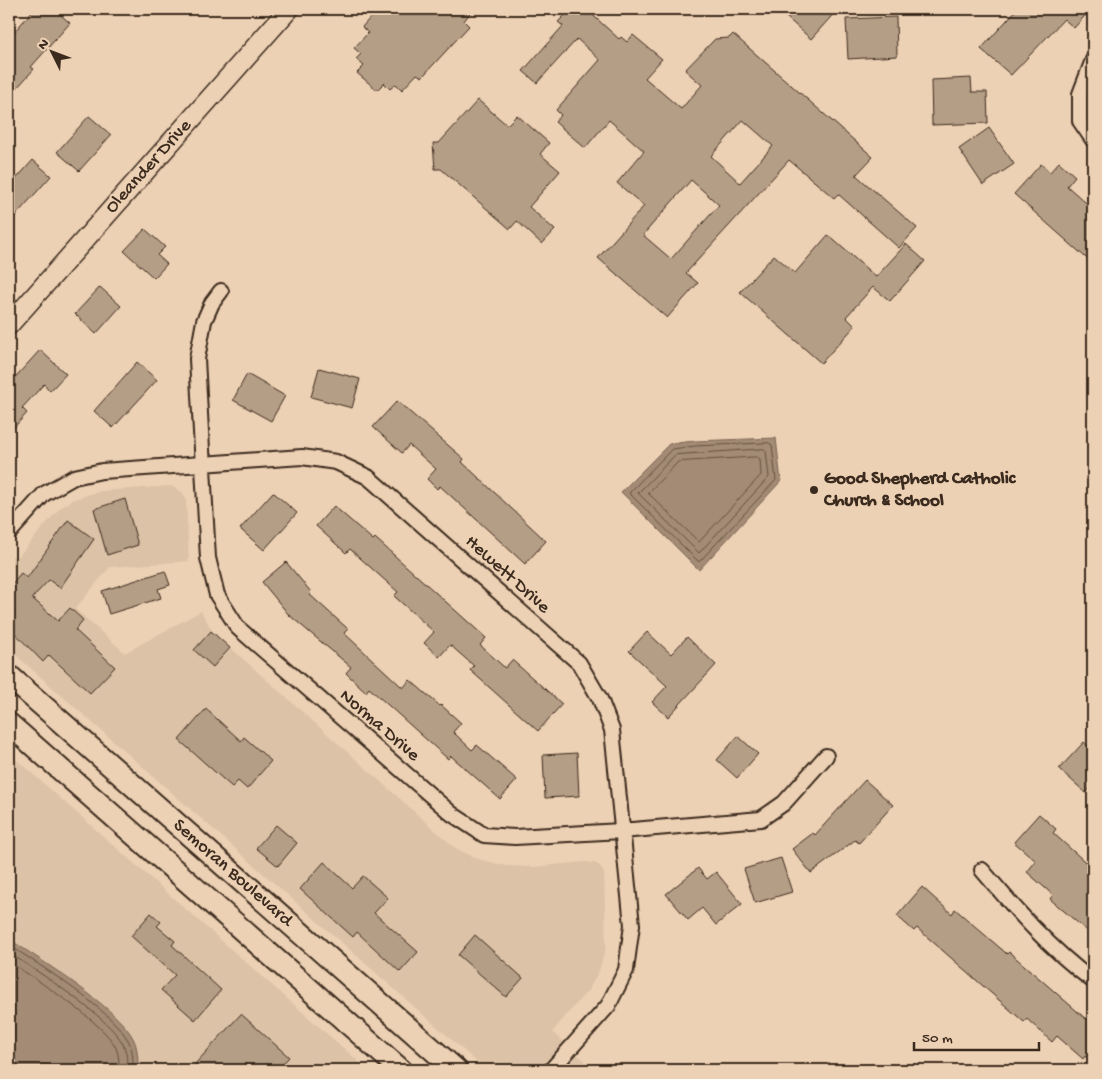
<svg xmlns="http://www.w3.org/2000/svg" width="1102" height="1079" font-family="'Gochi Hand',sans-serif">
  <style>
    .built { fill: #dcc2a6 }
    .water { fill: #a38b74; stroke: #796452 }
    .lines { fill: none; stroke-linecap: round; stroke-linejoin: round }
    .shore { stroke: #655140; stroke-width: 1 }
    .building { fill: #b59e86; stroke: #3b2a1e; fill-rule: evenodd }
    .street-casing { stroke: #3b2a1e; stroke-width: 18 }
    .secondary-casing { stroke: #3b2a1e; stroke-width: 22 }
    .primary-casing { stroke: #3b2a1e; stroke-width: 25 }
    .street { stroke: #edd1b4; stroke-width: 14 }
    .secondary { stroke: #edd1b4; stroke-width: 19 }
    .primary { stroke: #edd1b4; stroke-width: 21 }
    .poi-dot { fill: #3b2a1e; stroke: #edd1b4; stroke-width: 2 }
    .labels { text-anchor: middle; dominant-baseline: central; stroke-width: 4; stroke-linejoin: round; paint-order: stroke }
    .street-label { font-size: 19px; fill: #3b2a1e; stroke: #edd1b4 }
    .poi-label { font-size: 19px; font-weight: bold; fill: #3b2a1e; stroke: #edd1b4; text-anchor: start }
  </style>
  <rect width="100%" height="100%" fill="#edd1b4"/>
  <filter id="ink" filterUnits="userSpaceOnUse"><feTurbulence type="fractalNoise" baseFrequency=".02" numOctaves="2"/><feDisplacementMap in="SourceGraphic" scale="10" xChannelSelector="R" yChannelSelector="G"/><feConvolveMatrix kernelMatrix="1 2 1 2 8 2 1 2 1" color-interpolation-filters="sRGB"/></filter>
  <g filter="url(#ink)">
    <path class="built" d="M171,486L182,492L186,499L189,561L110,567L75,609L125,653L201,611L213,632L455,848L478,859L506,866L532,867L585,862L594,863L600,866L604,873L606,947L599,971L589,989L552,1032L595,1070H486L9,649V553L16,559L59,509L74,499L101,491Z
      M9,753L368,1070H9Z"/>
    <path class="water" d="M776,438L781,481L699,570L621,492L669,444L694,441Z
      M9,939C39,959 120,1009 134,1040C138,1049 138,1060 138,1070H9Z"/>
    <g class="lines">
      <path class="shore" d="M769,443L772,445L776,480L699,562L629,493L672,449L695,446Z
        M764,449L766,451L769,477L699,553L638,493L675,455Z
        M757,457L760,459L761,475L699,542L648,493L678,462Z
        M9,945C41,966 110,1009 128,1040C133,1049 133,1060 133,1070
        M9,953C37,971 108,1016 123,1044C127,1052 127,1061 127,1070
        M9,962C33,977 105,1023 116,1048C119,1055 119,1063 119,1070"/>
    </g>
    <path class="building" d="M34,9H54L70,23L31,67L34,69L9,97V38Z
      M378,9H473L464,21L469,26L422,77L417,74L402,90L396,84L390,89L384,83L377,90L357,73L364,66L356,59L361,54L354,48L368,33L362,27Z
      M571,9H586L619,39L621,37L627,42L633,35L662,59L645,78L681,109L702,85L685,70L715,39L729,38L733,34L873,157L856,175L917,228L899,248L838,194L834,198L789,160L686,273L698,283L667,318L598,258L644,206L617,183L644,151L609,120L585,148L555,122L561,115L556,110L600,60L577,39L537,83L523,71L563,26L558,22ZM743,120L773,146L740,183L711,156ZM691,180L719,205L671,259L643,235Z
      M777,9H838L811,39Z
      M1017,9H1091L1074,28L1064,19L1011,75L981,49Z
      M896,17L897,56L848,59L846,19Z
      M971,78L972,92H987L988,123L932,125L931,80Z
      M478,100L507,125L517,115L549,143L540,154L560,171L529,207L555,230L542,244L517,221L510,229L441,169H435L433,143H439Z
      M89,116L111,135L79,171L57,152Z
      M989,128L1014,164L983,185L959,149Z
      M33,160L51,176L9,223V187Z
      M1059,162L1075,176L1067,186L1093,209V264L1014,194L1041,164L1050,172Z
      M145,229L165,247L157,255L167,264L154,278L124,251Z
      M828,235L876,277L906,244L925,261L890,301L873,287L846,317L855,326L821,363L740,292L774,255L795,273Z
      M100,287L121,306L96,334L75,314Z
      M40,350L66,374L50,391L44,384L22,408L27,413L9,433V384Z
      M137,362L157,380L113,428L94,411Z
      M319,368L360,379L352,408L311,397Z
      M247,374L285,396L271,421L233,400Z
      M397,401L464,459L462,462L546,541L525,564L440,486L437,489L427,479L436,469L409,445L402,453L373,427Z
      M273,492L297,513L264,550L240,529Z
      M125,499L138,545L107,555L94,509Z
      M334,506L373,540L375,538L486,638L480,645L505,668L512,660L562,704L538,731L470,670L474,666L450,645L439,657L424,643L434,632L394,596L398,592L350,549L346,553L316,526Z
      M68,520L94,539L60,588L49,580L32,598L58,621L70,608L83,620L75,630L115,667L90,693L49,655L43,662L9,627V620L15,613L9,608V587L21,573L27,578Z
      M286,562L311,592L309,594L348,629L344,633L403,688L410,680L440,706L441,705L461,723L453,732L472,750L477,745L517,780L500,799L451,756L448,759L369,688L366,692L346,673L351,667L289,615L262,582Z
      M165,571L170,585L158,589L161,598L109,614L102,591Z
      M211,631L230,648L213,667L194,650Z
      M647,632L671,654L687,637L716,665L668,717L652,702L667,686L629,651Z
      M206,709L241,741L244,737L271,761L247,789L238,781L232,787L179,740Z
      M738,736L758,754L737,778L717,760Z
      M1084,742L1093,750V784L1086,793L1059,769Z
      M577,753L579,796L545,798L543,755Z
      M865,780L893,805L859,843L855,840L811,873L792,849L813,833L815,835Z
      M1039,814L1056,829L1053,833L1093,869V936L1050,899L1053,895L1027,872L1036,861L1014,842Z
      M276,825L297,843L278,866L256,848Z
      M781,858L792,892L755,903L744,869Z
      M324,862L352,888L363,876L388,898L374,913L418,952L400,972L357,932L353,937L300,889Z
      M698,868L707,879L716,872L742,904L716,925L702,908L688,920L666,894Z
      M922,887L952,914L955,909L1007,954L1009,952L1086,1019L1093,1012V1063L1085,1056L1083,1059L1057,1036L1052,1042L1027,1019L1024,1022L917,928L914,931L897,916Z
      M151,913L161,922L157,926L175,941L172,945L221,990L195,1020L161,990L175,975L131,936Z
      M475,935L523,978L506,997L458,955Z
      M241,1014L289,1057L277,1070H202L195,1064Z"/>
    <g class="lines">
      <defs>
        <path id="street" d="M1093,60L1080,94V121L1093,140
          M221,291L212,303L204,321L197,359L208,558L217,595L238,628L452,814L484,835L515,837L621,831L761,819L784,803L826,756
          M9,533L44,494L74,477L102,471L302,457L336,462L368,477L579,663L600,699L612,730L632,925L626,970L608,1006L551,1070
          M982,870C1016,910 1050,949 1093,981"/>
        <path id="secondary" d="M9,325L289,9"/>
        <g id="primary">
          <path id="s1" d="M9,676L456,1070"/>
          <path d="M9,724L401,1070"/>
        </g>
      </defs>
      <use href="#street" class="street-casing"/>
      <use href="#secondary" class="secondary-casing"/>
      <use href="#primary" class="primary-casing"/>
      <use href="#street" class="street"/>
      <use href="#secondary" class="secondary"/>
      <use href="#primary" class="primary"/>
    </g>
  </g>
  <circle class="poi-dot" cx="814" cy="490" r="5"/>
  <g class="labels">
    <g class="street-label">
      <text transform="translate(149 167) rotate(-48)">Oleander Drive</text>
      <text transform="translate(507 575) rotate(42)">Hewett Drive</text>
      <text transform="translate(379 726) rotate(41)">Norma Drive</text>
      <text stroke="none"><textPath href="#s1" startOffset="298">Semoran Boulevard</textPath></text>
    </g>
    <g class="poi-label">
      <text x="824" y="479">Good Shepherd Catholic<tspan x="824" dy="22">Church &amp; School</tspan></text>
    </g>
  </g>
  <rect width="1102" height="1079" fill="none" stroke="#edd1b4" stroke-width="30"/>
  <rect x="15" y="15" width="1072" height="1049" fill="none" stroke="#3b2a1e" stroke-width="2" filter="url(#ink)"/>
  <g transform="translate(52 52) rotate(312)" stroke="#edd1b4" stroke-width="4" paint-order="stroke">
  <path d="M0-4L9 19L0 12L-9 19Z" fill="#3b2a1e"/>
  <text y="-8" font-size="14" font-weight="bold" text-anchor="middle" fill="#3b2a1e">N</text>
  </g>
  <path d="M914 1042v8h125v-8" fill="none" stroke="#3b2a1e" stroke-width="2.5"/>
  <text x="922" y="1042" font-size="15" fill="#3b2a1e" stroke="#edd1b4" stroke-width="4" paint-order="stroke">50 m</text>
</svg>
